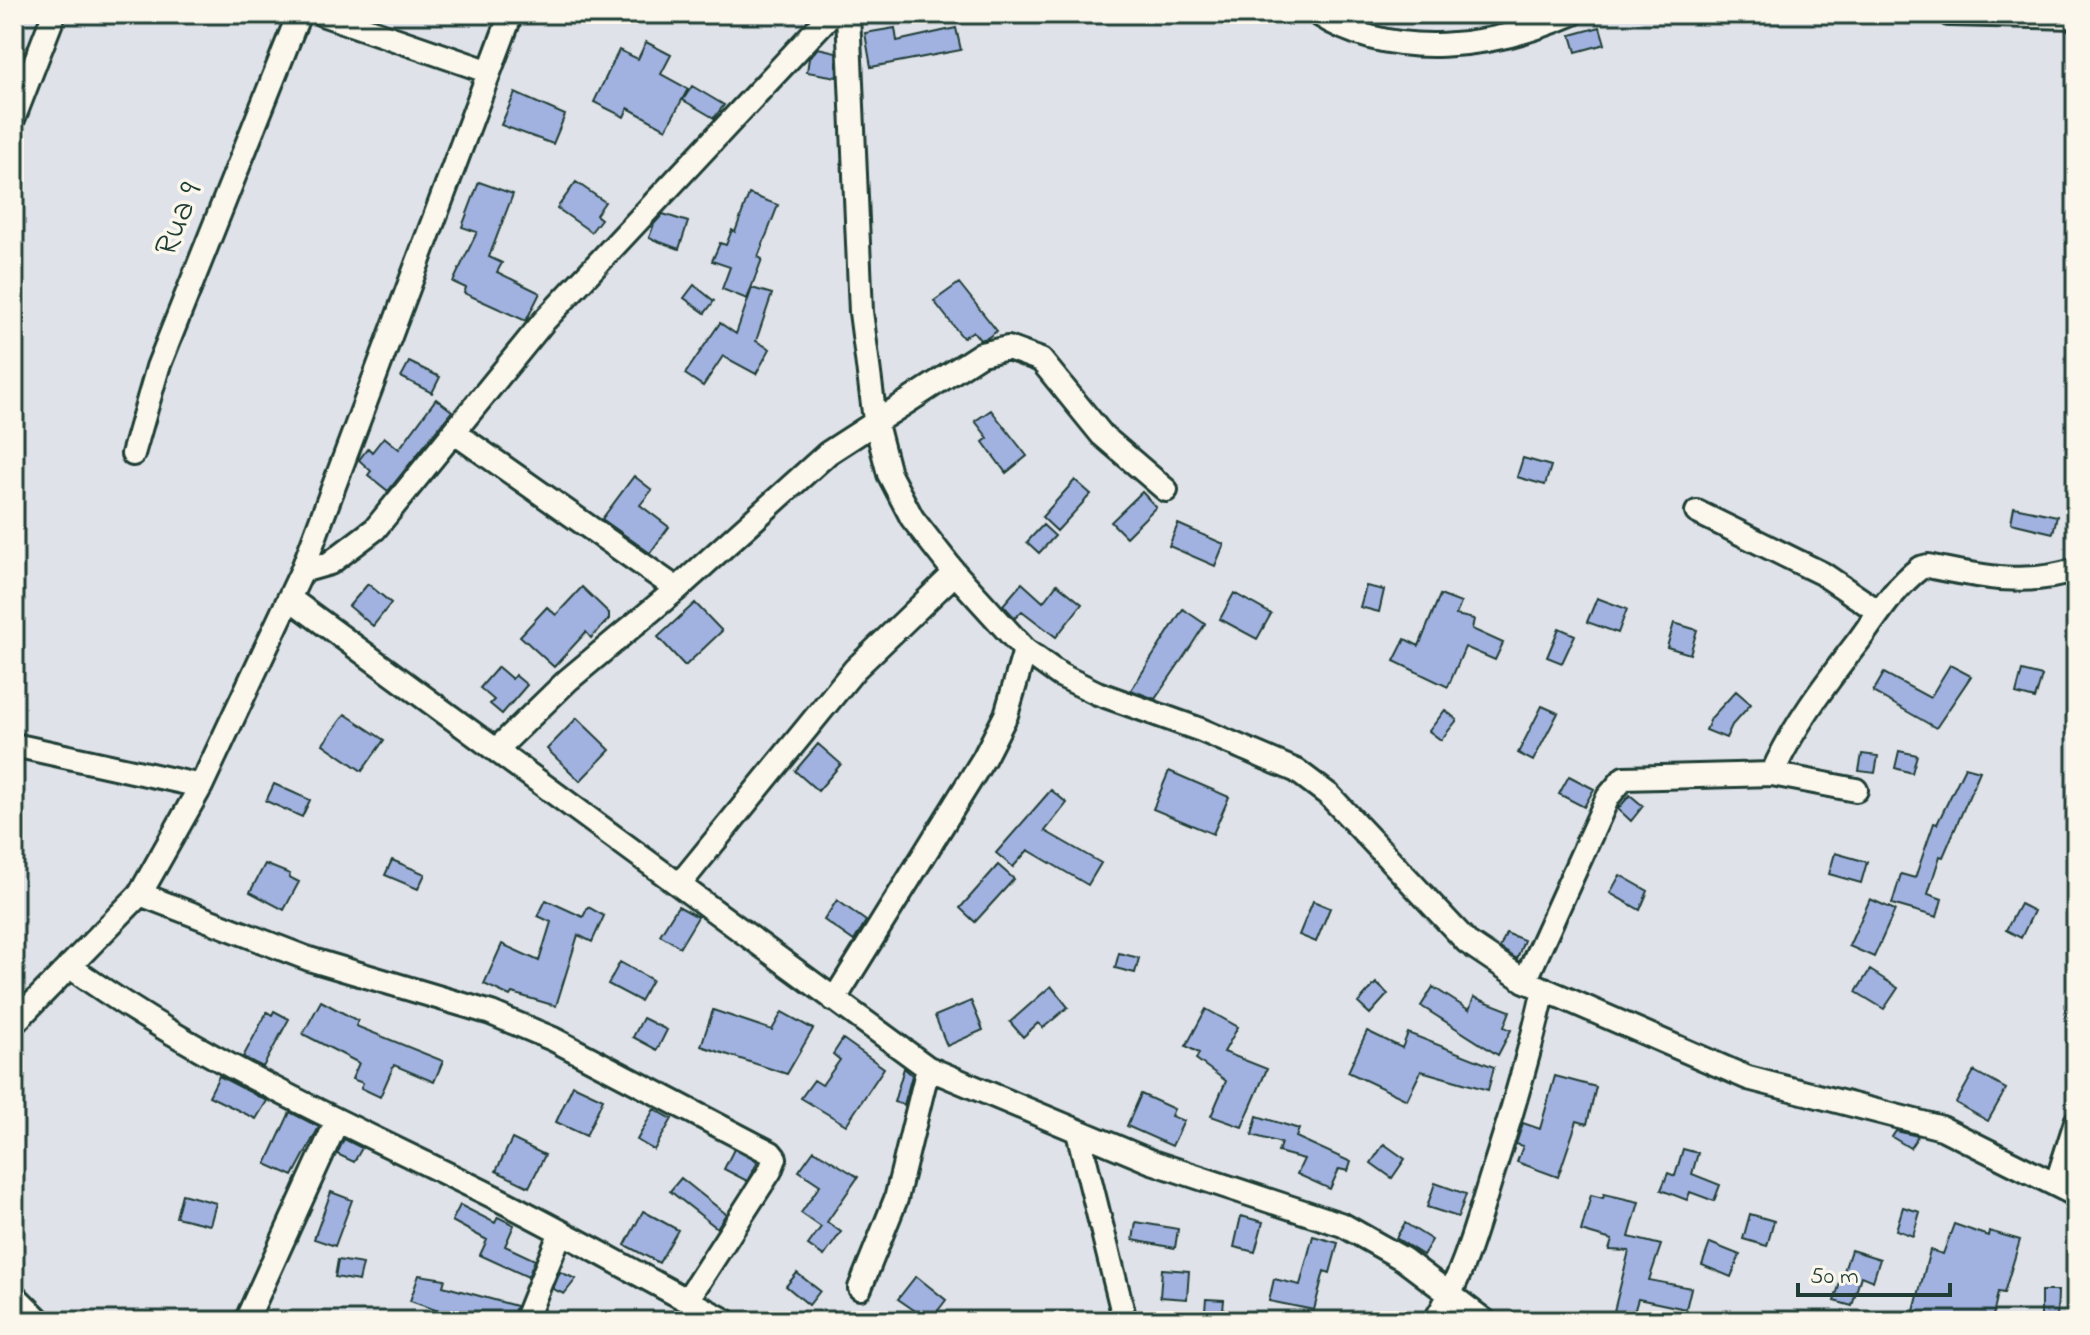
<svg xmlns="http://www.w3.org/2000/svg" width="2090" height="1335" font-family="'Indie Flower',sans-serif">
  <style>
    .building { fill: #a1b2e1; stroke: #1f3d34; stroke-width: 2 }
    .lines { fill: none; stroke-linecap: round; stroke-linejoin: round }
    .minor-casing { stroke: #1f3d34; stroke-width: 28 }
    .minor { stroke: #fbf7ec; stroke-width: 22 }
    .labels { text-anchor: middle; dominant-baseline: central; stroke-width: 7; stroke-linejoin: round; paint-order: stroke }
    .street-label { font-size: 34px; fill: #1f3d34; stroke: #fbf7ec }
  </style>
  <rect width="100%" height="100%" fill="#e0e2e9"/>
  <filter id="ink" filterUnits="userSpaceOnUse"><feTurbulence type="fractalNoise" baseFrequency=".0125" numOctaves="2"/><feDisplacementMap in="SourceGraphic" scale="16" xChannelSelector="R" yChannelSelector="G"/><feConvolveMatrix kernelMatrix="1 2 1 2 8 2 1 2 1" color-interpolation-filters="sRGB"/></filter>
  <g filter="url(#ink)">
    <path class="building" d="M1600,27L1605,44L1576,52L1571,35Z
      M895,28L897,41L956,28L961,50L871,67L865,33Z
      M646,42L671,55L661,74L688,89L666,129L628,108L624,117L594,102L619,50L638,59Z
      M818,48L836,52L837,77L807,72L809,58Z
      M692,86L724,105L714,118L683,100Z
      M515,93L565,115L553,144L501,125Z
      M479,182L513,194L489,257L502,263L497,272L540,293L526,321L464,293L466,288L453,282L477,232L462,227Z
      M576,182L605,202L596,215L601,219L591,232L557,208Z
      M749,194L778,205L758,257L762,259L747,299L722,289L730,267L712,261L720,243L726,245L732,230L735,232Z
      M663,214L688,222L679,249L649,238L654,224Z
      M959,283L997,331L987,338L980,340L973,331L963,338L934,301Z
      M694,285L714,301L705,313L684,298Z
      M752,288L772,294L756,341L770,349L756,374L723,356L703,386L685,374L720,323L736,334Z
      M409,362L440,377L432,393L401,377Z
      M436,399L452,411L388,491L368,475L371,471L359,460L368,448L372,452L384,437L399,449Z
      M991,410L1027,456L1006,473L983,442L988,438L975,421Z
      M1523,458L1551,466L1545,485L1517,477Z
      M634,476L652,490L640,505L669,527L650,553L602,519Z
      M1075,480L1091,494L1057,531L1042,517Z
      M1142,492L1156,507L1126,537L1111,522Z
      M2014,507L2057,516L2053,533L2011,523Z
      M1178,524L1224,544L1215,566L1169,546Z
      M1043,525L1055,536L1039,553L1027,542Z
      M1022,583L1043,602L1057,584L1082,604L1056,637L1022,611L1015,618L1003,605Z
      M368,584L391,603L373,626L349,606Z
      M1366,586L1384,590L1379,612L1360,607Z
      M582,587L609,613V619L591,638L586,632L554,667L520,636L547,607L556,615Z
      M1234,593L1271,614L1257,639L1220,619Z
      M1440,595L1461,603L1456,615L1474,619L1472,629L1503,643L1495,660L1465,647L1448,687L1394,661L1405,639L1419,646Z
      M1597,598L1627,609L1618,633L1587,622Z
      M695,603L722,631L685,666L658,637Z
      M1183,609L1205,624L1191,646L1155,699L1131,690Z
      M1674,623L1697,630L1690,654L1667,647Z
      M1559,628L1575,635L1562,663L1547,657Z
      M1950,665L1971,676L1936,728L1873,692L1884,673L1930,698Z
      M498,667L512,679L515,675L527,685L502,714L490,704L494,700L480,688Z
      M2022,671L2042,676L2035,699L2016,694Z
      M1736,691L1751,704L1732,725L1726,738L1706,730L1711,718Z
      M1542,706L1558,713L1533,761L1518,753Z
      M1445,710L1457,720L1441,740L1429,731Z
      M345,714L384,740L362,771L323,744Z
      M577,718L610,750L580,781L547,749Z
      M818,744L841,764L818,791L795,771Z
      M1899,751L1917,755L1912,773L1895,768Z
      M1862,754L1878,756L1875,773L1859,771Z
      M1965,767L1980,771L1943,857L1940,856L1928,894L1942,899L1937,917L1892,904L1901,874L1915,878L1934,823L1937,824Z
      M1169,771L1229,797L1213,834L1153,809Z
      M1569,776L1594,789L1584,807L1559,794Z
      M274,784L310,800L302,817L266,801Z
      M1051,790L1067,803L1045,831L1101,863L1088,885L1028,850L1013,867L996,853Z
      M1630,795L1643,806L1631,821L1618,809Z
      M1835,853L1867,862L1861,883L1829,874Z
      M392,860L425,874L418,889L385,875Z
      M265,864L290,874L289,877L299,882L284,910L250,892Z
      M998,865L1014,879L975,922L960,908Z
      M1620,875L1648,891L1640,910L1610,893Z
      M1870,899L1895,910L1874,957L1849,946Z
      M546,900L583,917L588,907L604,916L592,942L578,935L556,1006L512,993L510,996L484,984L502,944L539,961L551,922L538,916Z
      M837,900L866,921L854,941L824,920Z
      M1313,901L1330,908L1316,942L1299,935Z
      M2020,904L2034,911L2021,938L2006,930Z
      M678,906L698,917L680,947L660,935Z
      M1506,933L1524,940L1517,959L1500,948Z
      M1119,953L1139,958L1135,973L1115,968Z
      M620,962L652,980L640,1001L608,984Z
      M1870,970L1898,988L1884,1009L1856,992Z
      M1376,983L1388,994L1370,1014L1358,1003Z
      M1051,986L1068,1007L1043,1028L1038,1023L1023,1037L1010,1022Z
      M1433,987L1469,1010L1474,997L1510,1011L1504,1027L1511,1030L1498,1055L1421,1006Z
      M321,1001L358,1021L356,1026L443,1061L434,1082L394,1065L380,1097L361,1088L363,1083L352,1079L359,1063L303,1034Z
      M971,1001L983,1030L947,1046L935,1016Z
      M1206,1009L1238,1027L1224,1052L1267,1069L1242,1127L1211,1116L1226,1081L1196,1059L1199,1053L1186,1046Z
      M713,1010L772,1030L782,1012L813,1029L787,1074L701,1046Z
      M274,1011L289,1019L263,1067L243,1057L267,1012L272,1015Z
      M643,1018L667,1030L657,1050L633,1037Z
      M1367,1031L1402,1048L1408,1033L1494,1067L1488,1090L1421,1071L1407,1100L1348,1072Z
      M843,1039L884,1068L846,1125L801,1098L814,1080L822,1085L840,1060L833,1054Z
      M904,1068L912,1075L904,1105L894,1102Z
      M1974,1071L2006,1089L1988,1121L1956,1103Z
      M219,1076L267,1101L256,1119L209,1096Z
      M1555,1076L1596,1087L1587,1124L1577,1121L1558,1177L1517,1162L1523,1146L1516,1144L1523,1123L1540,1129Z
      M573,1085L603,1099L586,1136L556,1122Z
      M1141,1094L1174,1109L1171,1116L1184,1121L1172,1146L1127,1126Z
      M654,1109L672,1119L654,1150L637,1140Z
      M290,1112L319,1127L293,1176L266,1164Z
      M1257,1116L1299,1129L1296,1137L1351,1162L1348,1171L1339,1169L1330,1189L1297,1174L1304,1159L1278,1152L1281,1143L1252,1135Z
      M1896,1131L1918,1136L1910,1148L1892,1137Z
      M344,1139L362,1148L354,1162L337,1154Z
      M512,1139L545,1155L529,1187L496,1171Z
      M1384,1144L1405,1159L1392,1178L1371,1163Z
      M734,1149L758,1162L747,1181L724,1169Z
      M1683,1149L1698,1153L1692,1174L1720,1185L1714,1201L1690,1192L1687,1200L1661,1190L1668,1173L1675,1176Z
      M814,1150L858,1177L827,1222L841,1232L824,1256L808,1245L821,1227L801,1213L820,1185L799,1171Z
      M681,1178L726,1214L717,1228L670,1191Z
      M1435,1183L1466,1194L1458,1217L1427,1207Z
      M331,1192L352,1200L335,1246L314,1239Z
      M182,1194L216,1203L210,1225L176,1217Z
      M1604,1194L1639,1202L1629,1237L1661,1245L1649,1280L1691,1288L1686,1309L1638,1299L1633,1316L1614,1311L1629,1251L1609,1250L1612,1240L1581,1231L1591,1195L1603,1198Z
      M460,1205L495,1223L498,1217L514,1225L505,1246L535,1260L528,1277L480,1255L487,1240L452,1221Z
      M1903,1207L1920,1212L1913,1236L1896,1230Z
      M643,1211L678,1230L659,1263L625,1245Z
      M1750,1214L1774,1221L1767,1246L1743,1239Z
      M1241,1216L1263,1222L1255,1252L1234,1247Z
      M1136,1222L1178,1229L1175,1248L1133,1240Z
      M1405,1223L1432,1240L1423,1255L1396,1238Z
      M1954,1224L1988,1236L1989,1231L2020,1240L2004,1293L1998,1292L1992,1321H1953L1914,1311L1930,1250L1943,1254Z
      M1313,1236L1338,1243L1330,1273L1324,1271L1314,1310L1269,1301L1274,1279L1300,1285Z
      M1710,1243L1740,1255L1731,1277L1702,1265Z
      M1851,1250L1880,1259L1873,1281L1861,1276L1852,1306L1834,1301Z
      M338,1260L363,1264L359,1281L335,1277Z
      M1162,1269L1189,1271L1187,1299L1160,1297Z
      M560,1272L576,1279L564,1294L553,1289Z
      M797,1273L820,1291L809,1305L786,1286Z
      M419,1275L445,1279L443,1286L516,1306L511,1321H455L443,1317L444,1313L410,1301Z
      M916,1276L946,1300L930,1321L898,1299Z
      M2041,1291H2058L2057,1321H2041Z
      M1206,1299L1224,1300L1222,1321H1204Z"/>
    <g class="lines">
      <defs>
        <path id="minor" d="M322,14L487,71
          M848,14L861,312L875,420L889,474L912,518L955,573L1025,650L1060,675L1097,693L1201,730L1297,771L1329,795L1467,942L1525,981L1748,1078L1942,1128L2076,1195
          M1318,14C1393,62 1493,48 1572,14
          M1949,14L2076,17
          M14,117L54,14
          M455,433L677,589
          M133,454L158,367L299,14
          M1697,512L1823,574L1879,612
          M302,571L330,563L375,529L544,321L831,14
          M289,598L928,1068L1152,1162L1343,1225L1403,1259L1485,1321
          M14,745L201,786
          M496,750L568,680L677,589L828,453L981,354L1008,348L1041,360L1102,435L1166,490
          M1772,774C1794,724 1827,682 1860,639C1878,614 1895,587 1920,568L1928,566C1978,576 2026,587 2076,570
          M679,885L855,669L955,573
          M140,894L309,959L491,1013L553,1039L771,1153L775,1158L770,1171L687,1300
          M69,966C195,1057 336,1119 474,1187C560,1229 642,1277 726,1321
          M1525,981L1608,797L1624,778L1772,774L1856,790
          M834,1000L984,758L1006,715L1025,650
          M14,1023L140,894L201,786L302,571L511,14
          M1078,1132L1125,1321
          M2056,1185L2076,1122
          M860,1288L896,1199L928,1068
          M14,1295L40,1321
          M246,1321L337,1121
          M525,1321L560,1234
          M1435,1321C1462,1278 1476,1227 1491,1178C1511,1116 1530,1053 1544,989"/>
      </defs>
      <use href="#minor" class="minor-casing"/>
      <use href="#minor" class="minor"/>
    </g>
  </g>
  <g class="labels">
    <g class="street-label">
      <text transform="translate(180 220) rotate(-68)">Rua 9</text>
    </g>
  </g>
  <rect width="2090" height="1335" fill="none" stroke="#fbf7ec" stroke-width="48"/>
  <rect x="24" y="24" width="2042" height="1287" fill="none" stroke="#1f3d34" stroke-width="3" filter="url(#ink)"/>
  <path d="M1798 1283v12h152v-12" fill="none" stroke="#1f3d34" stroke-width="4"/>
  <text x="1810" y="1283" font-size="24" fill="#1f3d34" stroke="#fbf7ec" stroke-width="6" paint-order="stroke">50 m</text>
</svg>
